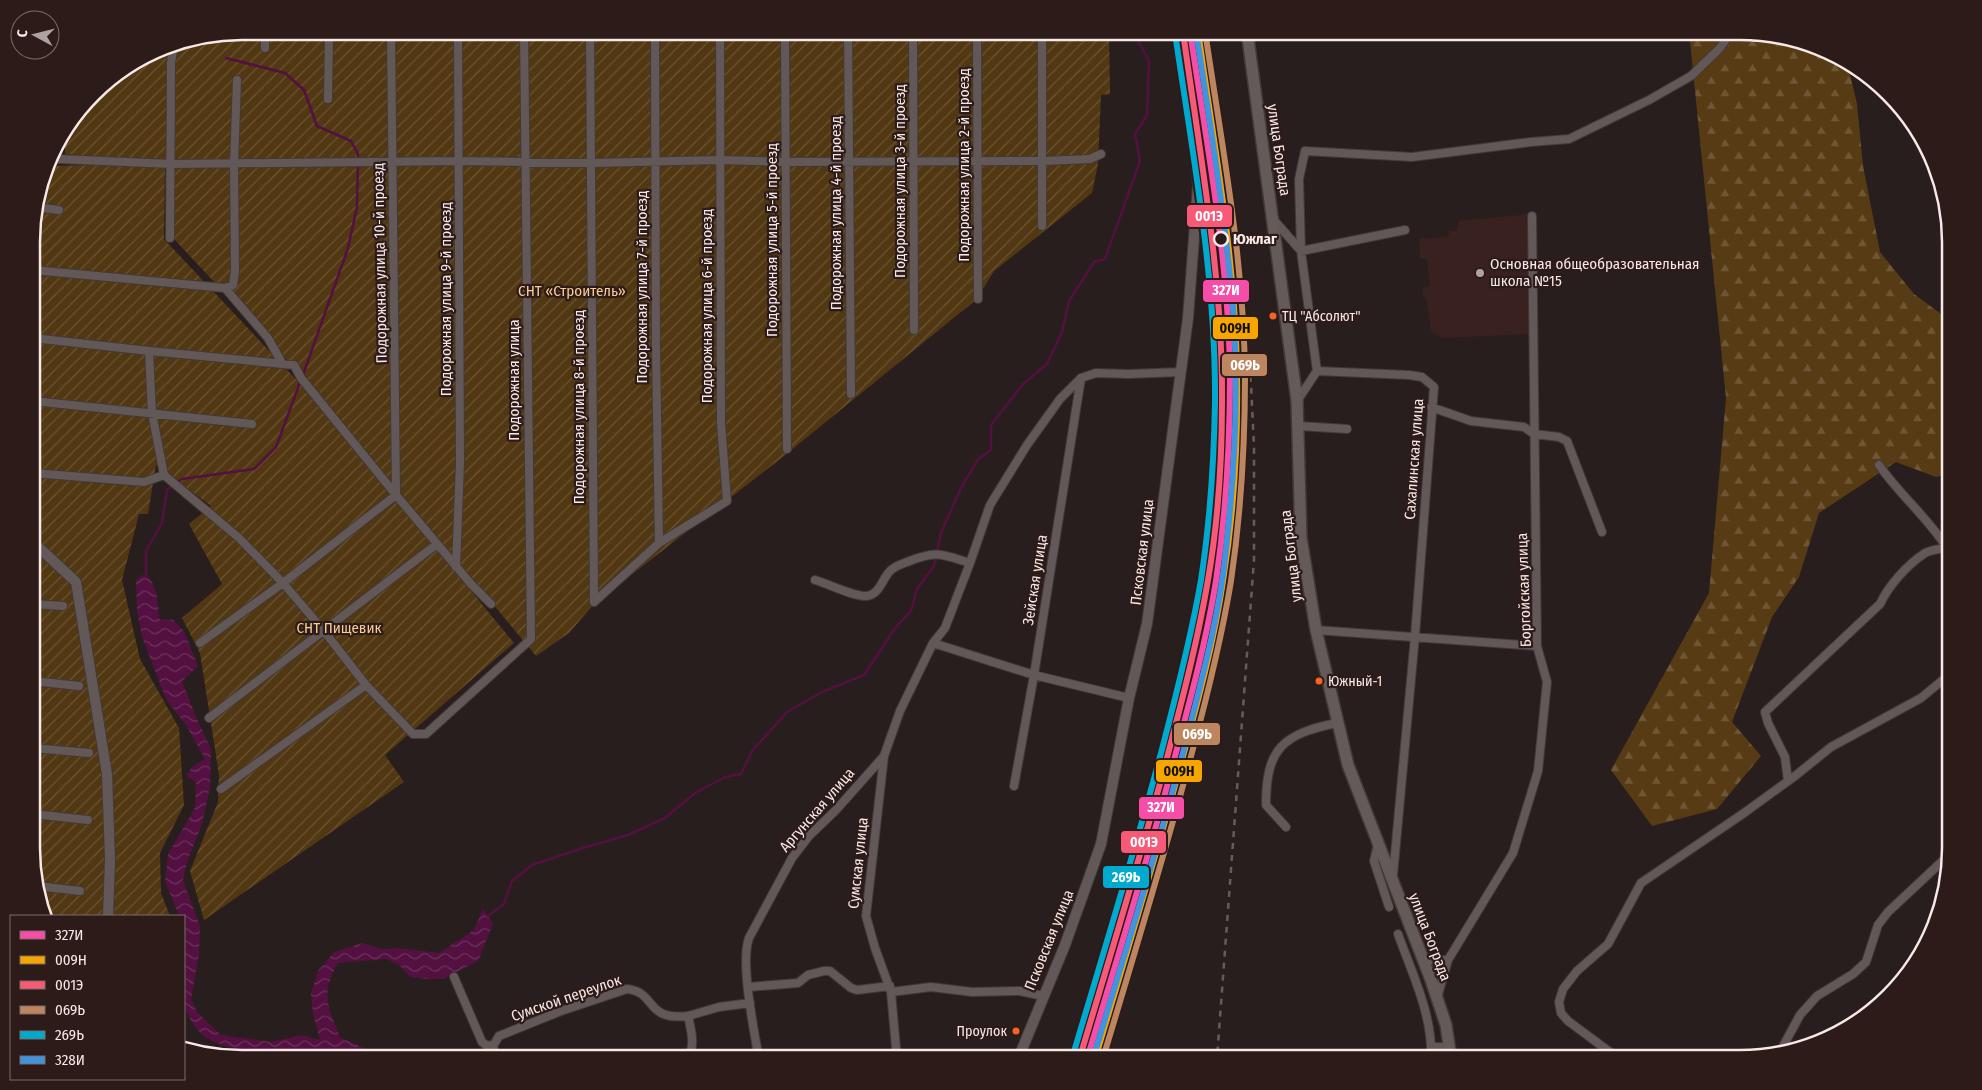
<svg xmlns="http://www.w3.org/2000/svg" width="1982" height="1090" font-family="'Fira Sans Condensed',sans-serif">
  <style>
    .built { fill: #38211e }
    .forest { fill: url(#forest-firs) }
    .garden { fill: url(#garden-furrows) }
    .water { fill: url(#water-waves) }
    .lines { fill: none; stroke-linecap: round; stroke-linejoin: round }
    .stream { stroke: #531041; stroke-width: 2.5 }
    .minor-casing { stroke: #423a38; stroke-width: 10 }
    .tertiary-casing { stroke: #423a38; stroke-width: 12 }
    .secondary-casing { stroke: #423a38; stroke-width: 14 }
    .minor { stroke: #615857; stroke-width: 8 }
    .tertiary { stroke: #615857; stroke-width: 10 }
    .secondary { stroke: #645a58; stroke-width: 11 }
    .rail { stroke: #655d5c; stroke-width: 2.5; stroke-dasharray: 6 6; stroke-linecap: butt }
    .rail-1-casing { stroke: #2d1b19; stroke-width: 10 }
    .rail-2-casing { stroke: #2d1b19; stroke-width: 10 }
    .rail-3-casing { stroke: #2d1b19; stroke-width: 10 }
    .rail-4-casing { stroke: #2d1b19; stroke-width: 10 }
    .rail-5-casing { stroke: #2d1b19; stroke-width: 10 }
    .rail-6-casing { stroke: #2d1b19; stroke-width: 10 }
    .rail-1 { stroke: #f54da8; stroke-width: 6 }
    .rail-2 { stroke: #f7a600; stroke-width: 6 }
    .rail-3 { stroke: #f75a77; stroke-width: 6 }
    .rail-4 { stroke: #bb8660; stroke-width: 6 }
    .rail-5 { stroke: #00a9ce; stroke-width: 6 }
    .rail-6 { stroke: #4094de; stroke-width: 6 }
    .stop-dot { fill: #2d1b19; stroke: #f6e9e7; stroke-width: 2.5 }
    .poi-dot { fill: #aea2a1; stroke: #2d1b19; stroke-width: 2 }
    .bus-dot { fill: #f26522; stroke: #2d1b19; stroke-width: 2 }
    .labels { text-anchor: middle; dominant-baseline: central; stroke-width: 4.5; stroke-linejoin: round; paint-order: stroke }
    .bus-label { font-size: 14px; fill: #f6e9e7; stroke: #2d1b19; text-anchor: start }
    .street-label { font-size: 15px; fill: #f6e9e7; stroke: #2d1b19 }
    .stop-label { font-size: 15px; font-weight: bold; fill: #f6e9e7; stroke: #2d1b19; text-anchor: start }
    .poi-label { font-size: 15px; fill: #f6e9e7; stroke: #2d1b19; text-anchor: start }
    .park-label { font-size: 15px; fill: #f8cc92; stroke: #2d1b19 }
    .rim { fill: none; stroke: #f6e9e7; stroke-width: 2.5 }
    .line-badge { stroke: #2d1b19; stroke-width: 2 }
    .badge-label { font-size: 14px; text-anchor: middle; font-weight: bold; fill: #fff }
    .pale-badge-label { font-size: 14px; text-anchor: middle; font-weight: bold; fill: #111 }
  </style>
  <defs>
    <pattern id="forest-firs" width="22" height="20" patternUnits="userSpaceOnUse" patternTransform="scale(1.25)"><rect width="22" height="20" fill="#563b14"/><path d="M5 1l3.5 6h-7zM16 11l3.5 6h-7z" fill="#6f5736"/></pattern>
    <pattern id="garden-furrows" width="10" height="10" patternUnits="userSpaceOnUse" patternTransform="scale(1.25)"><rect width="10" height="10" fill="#513712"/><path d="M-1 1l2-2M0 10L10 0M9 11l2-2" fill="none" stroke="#6b5434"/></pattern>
    <pattern id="water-waves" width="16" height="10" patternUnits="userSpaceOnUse" patternTransform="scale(1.25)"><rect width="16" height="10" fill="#531041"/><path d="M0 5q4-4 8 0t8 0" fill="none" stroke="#6c335c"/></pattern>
  </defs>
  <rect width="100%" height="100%" fill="#291e1e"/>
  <path class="built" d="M1530,214L1532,334L1442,338L1430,331V322L1426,297H1423L1422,288L1430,286L1427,259H1420L1419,239L1447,237L1450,231H1457L1459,221Z"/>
  <path class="forest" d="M1689,31H1740L1795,39L1847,61L1857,104L1863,166L1880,252L1914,294L1945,317L1950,316V473L1936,477L1896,462L1819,513L1799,577L1772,617L1732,722L1761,756L1717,809L1652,826L1611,770L1709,593L1726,398Z"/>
  <path class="garden" d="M242,31H1088L1089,36L1109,32L1110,94L1101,95L1098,164L1092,193L994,271L977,299L784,456L594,604L569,633L536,656L317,392L173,238L171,162L65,154V133L103,84L162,47Z
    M50,157V166L165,163L164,239L305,389L514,643L385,755L404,782L204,920L190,871L218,802L219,775L200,653L182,618L222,584L189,524L211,506L156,465L148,514H139L122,580L140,659L179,728L184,805L160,853L161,893L170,916H48L33,875V215Z"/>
  <path class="water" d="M146,573C157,587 158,601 159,619L173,620L184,631L198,666L182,681L196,717L211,749L210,787L202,824L187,862L183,880L200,926L199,954L191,999L197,1012L221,1035L272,1042L301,1035L320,1040L313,1014L311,993L318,971L334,952L363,943L381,949L399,948L439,953L474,930L483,909L493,924L478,961L443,979H427L410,977L399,965L387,959L338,963C320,994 328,1007 340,1037L372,1052L377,1059H330L319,1056C282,1053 242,1056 208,1039C198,1034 186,1014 184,1004V916H179L165,881L168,854L195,808L196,782L186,776L192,767L205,759L186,725L166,699L142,637L137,611L136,580Z"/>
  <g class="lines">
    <path class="stream" d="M226,58L285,73L304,90L317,126L351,141L358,154L357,207L348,248L303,375
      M146,573V551L162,523L167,490L182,479L254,469L276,447L301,380
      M488,916L504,904L512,881L532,865L583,848L628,835L665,818L695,793L725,777L741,774L752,751L787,712L822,692L864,675L895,628L911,611L917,589L934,566L941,533L960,490L978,459L991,450V425L1023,384L1047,364L1062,332L1069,301L1094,262L1105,259L1140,161L1135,134L1147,115L1149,61L1133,31"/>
    <defs>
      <path id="minor" d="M590,31L594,602
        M655,31L656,349L659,543
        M785,31L787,449
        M848,31L851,394
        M913,31L914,330
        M977,31L978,299
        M265,48V31
        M328,99L329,31
        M59,159L171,164L459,161L592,163L720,160L785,162L1043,161L1090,159L1101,154
        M35,207L59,210
        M1273,219L1301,251L1299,179L1305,151L1412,157L1531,142L1569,139L1649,100L1691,76L1720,48L1732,31
        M1042,226V31
        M170,238L171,63L174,45
        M33,270L225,288L233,285L235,271L234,164L237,80
        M225,288L268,338L282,363
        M33,338L149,351
        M33,401L252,424
        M1297,401L1317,371
        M1431,407L1471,421L1524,427L1534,434L1559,437L1567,441L1602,532
        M1299,426L1347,429
        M1879,465C1899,494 1926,516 1945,545
        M33,473L144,482L164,475L239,538L283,583L324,631L366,685L413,734H426L531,639L524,31
        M164,475L152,413L149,351L294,365L301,378L396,495L471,584L491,604
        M1950,539L1945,548L1950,564
        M456,567L460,463L458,31
        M815,580C829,584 854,597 867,596C880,594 882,579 890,571C895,566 901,564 907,562C937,550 941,554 970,563
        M594,602L659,543L727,501L721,423L720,31
        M33,604L63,606
        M1316,630L1537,646
        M200,643L283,583L396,495L391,31
        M933,643L1034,675L1129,698
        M33,681L79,686
        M209,718L437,544
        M33,748L89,753
        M1788,781L1785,757L1768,723L1765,712L1880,604C1889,585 1907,565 1925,553C1931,550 1939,549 1945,548
        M1014,786L1034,675L1081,378
        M221,789L366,685
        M33,814L88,820
        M1286,827L1266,805C1266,749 1282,734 1337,723
        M1378,844L1374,861L1389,907
        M1393,876L1415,636L1434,387L1422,377L1409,375L1317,371L1301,251L1405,230
        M37,886L80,891
        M1398,934C1412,973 1433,1016 1431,1058
        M1424,960H1448
        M454,977L482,1042L486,1045L493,1046L496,1059
        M748,987L798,983L808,975L824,971H830L851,988L857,990L890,986
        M891,992L931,987L972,992L1020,991L1043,996
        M1437,998L1448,960L1513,853L1538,771L1547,682L1537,646L1532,216
        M688,1016L719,1007L750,1003
        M493,1046L499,1036L561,1011L627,989C657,992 644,1021 688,1016C691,1030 696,1046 687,1059
        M1431,1047H1450
        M1781,1050L1800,1015L1817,996L1853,974L1866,962L1878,925L1888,912L1950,854
        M220,1056L288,1059
        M1618,1058L1568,1021L1561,1013L1559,1002L1563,989L1577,971L1608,944L1641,883L1744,813L1795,776L1831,747L1921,698L1950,674
        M759,1059C754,1031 740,962 749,938L792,858L809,836L836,810L884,756
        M897,1059L891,992L875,948L866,916L884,756L900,711L933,643L945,628L970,563L990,505L1027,445L1060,399L1081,378L1096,373L1129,374L1181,372"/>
      <path id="tertiary" d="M33,542L76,582L107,774L110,859L108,916
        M1018,1059L1065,945L1101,844L1129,698L1147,624L1188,318L1198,184L1188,93L1178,31"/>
      <path id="secondary" d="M1247,31L1297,401L1301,538L1316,630L1348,765L1431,980L1446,1025L1451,1058"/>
    </defs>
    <use href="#minor" class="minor-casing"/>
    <use href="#tertiary" class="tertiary-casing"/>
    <use href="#secondary" class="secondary-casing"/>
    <use href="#minor" class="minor"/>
    <use href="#tertiary" class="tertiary"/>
    <use href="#secondary" class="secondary"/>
    <path class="rail" d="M1204,31L1243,319L1251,384L1254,447V560L1217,1058"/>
    <defs>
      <path id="rail-1" d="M1087,1059C1117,959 1148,860 1174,760C1190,701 1206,642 1216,581C1226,514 1230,444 1230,376C1229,260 1207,146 1190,31"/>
      <path id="rail-2" d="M1095,1059C1125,959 1155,860 1182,760C1198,701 1214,642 1223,581C1234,513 1238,444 1237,376C1236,260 1214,146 1198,31"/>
      <path id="rail-3" d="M1080,1057C1110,956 1141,856 1168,754C1183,697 1198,639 1208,580C1218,522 1222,462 1222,402C1223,278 1200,155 1183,32"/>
      <path id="rail-4" d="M1103,1058C1133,959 1163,860 1190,760C1206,701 1221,642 1231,581C1241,513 1245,444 1245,376C1244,260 1222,146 1205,31"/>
      <path id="rail-5" d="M1073,1055C1103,954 1134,854 1161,753C1176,696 1191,638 1201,580C1210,521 1214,461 1215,402C1216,278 1193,156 1175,33"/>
      <path id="rail-6" d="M1093,1059C1126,949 1161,840 1189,730C1204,671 1220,611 1226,550C1235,470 1239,388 1233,308C1225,215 1210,123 1196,31"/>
    </defs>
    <use href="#rail-1" class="rail-1-casing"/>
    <use href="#rail-2" class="rail-2-casing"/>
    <use href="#rail-3" class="rail-3-casing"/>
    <use href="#rail-4" class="rail-4-casing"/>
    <use href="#rail-5" class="rail-5-casing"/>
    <use href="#rail-6" class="rail-6-casing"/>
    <use href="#rail-1" class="rail-1"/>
    <use href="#rail-2" class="rail-2"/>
    <use href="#rail-3" class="rail-3"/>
    <use href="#rail-4" class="rail-4"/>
    <use href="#rail-5" class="rail-5"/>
    <use href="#rail-6" class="rail-6"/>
  </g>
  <circle class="stop-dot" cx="1221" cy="239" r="7"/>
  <circle class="poi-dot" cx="1480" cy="273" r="5"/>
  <g class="bus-dot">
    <circle cx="1273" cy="316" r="4.5"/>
    <circle cx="1319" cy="681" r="4.5"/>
    <circle cx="1016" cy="1031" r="4.5"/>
  </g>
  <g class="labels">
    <g class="bus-label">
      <text x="1282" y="316">ТЦ "Абсолют"</text>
      <text x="1328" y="681">Южный-1</text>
      <text x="1007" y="1031" text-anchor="end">Проулок</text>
    </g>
    <g class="street-label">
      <text transform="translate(1279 150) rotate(82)">улица Бограда</text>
      <text transform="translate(964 165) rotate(-90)">Подорожная улица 2-й проезд</text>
      <text transform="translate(900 181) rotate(-90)">Подорожная улица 3-й проезд</text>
      <text transform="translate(836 213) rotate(-90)">Подорожная улица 4-й проезд</text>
      <text transform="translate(772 240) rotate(-90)">Подорожная улица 5-й проезд</text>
      <text transform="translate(380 263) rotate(-91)">Подорожная улица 10-й проезд</text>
      <text transform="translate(642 287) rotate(-90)">Подорожная улица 7-й проезд</text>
      <text transform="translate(446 299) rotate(-90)">Подорожная улица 9-й проезд</text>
      <text transform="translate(707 306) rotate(-90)">Подорожная улица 6-й проезд</text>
      <text transform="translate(514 380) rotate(-90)">Подорожная улица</text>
      <text transform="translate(579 407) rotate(-90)">Подорожная улица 8-й проезд</text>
      <text transform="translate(1414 459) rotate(-86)">Сахалинская улица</text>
      <text transform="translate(1142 552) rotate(-83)">Псковская улица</text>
      <text transform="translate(1291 556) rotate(-97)">улица Бограда</text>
      <text transform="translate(1035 580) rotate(-81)">Зейская улица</text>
      <text transform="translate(1524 590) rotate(-92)">Боргойская улица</text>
      <text transform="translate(817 810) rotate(-49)">Аргунская улица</text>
      <text transform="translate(858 863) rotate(-84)">Сумская улица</text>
      <text transform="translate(1430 937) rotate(69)">улица Бограда</text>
      <text transform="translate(1049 940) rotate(-68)">Псковская улица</text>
      <text transform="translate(566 998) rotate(-19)">Сумской переулок</text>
    </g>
    <g class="stop-label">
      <text x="1233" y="239">Южлаг</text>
    </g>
    <g class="poi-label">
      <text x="1490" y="264">Основная общеобразовательная<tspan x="1490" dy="17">школа №15</tspan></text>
    </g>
    <g class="park-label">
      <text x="572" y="291">СНТ «Строитель»</text>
      <text x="339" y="628">СНТ Пищевик</text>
    </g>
  </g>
  <path d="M0 0H1982V1090H0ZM242 40H1740A202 202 0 0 1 1942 242V848A202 202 0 0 1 1740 1050H242A202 202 0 0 1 40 848V242A202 202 0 0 1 242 40Z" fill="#2d1b19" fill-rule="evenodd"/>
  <path class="rim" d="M242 40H1740A202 202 0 0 1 1942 242V848A202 202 0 0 1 1740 1050H242A202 202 0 0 1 40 848V242A202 202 0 0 1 242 40Z"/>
  <g class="line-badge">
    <rect x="1186" y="204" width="47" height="24" rx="5" fill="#f75a77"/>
    <rect x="1202" y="279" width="48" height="24" rx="5" fill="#f54da8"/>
    <rect x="1212" y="316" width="47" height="24" rx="5" fill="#f7a600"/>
    <rect x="1221" y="353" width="47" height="24" rx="5" fill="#bb8660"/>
    <rect x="1173" y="722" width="48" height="24" rx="5" fill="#bb8660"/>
    <rect x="1155" y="759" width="48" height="24" rx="5" fill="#f7a600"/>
    <rect x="1138" y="796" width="47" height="24" rx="5" fill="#f54da8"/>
    <rect x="1120" y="830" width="47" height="24" rx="5" fill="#f75a77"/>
    <rect x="1102" y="865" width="48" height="24" rx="5" fill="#00a9ce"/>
  </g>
  <g class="badge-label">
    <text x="1209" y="221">001Э</text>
    <text x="1226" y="295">327И</text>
    <text x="1245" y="370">069Ь</text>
    <text x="1197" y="739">069Ь</text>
    <text x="1161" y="812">327И</text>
    <text x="1144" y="847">001Э</text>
    <text x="1126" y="882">269Ь</text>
  </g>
  <g class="pale-badge-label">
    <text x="1235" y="333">009Н</text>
    <text x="1179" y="776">009Н</text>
  </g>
  <rect x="10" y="915" width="175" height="165" fill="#2d1b19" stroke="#7d6d6b"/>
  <rect x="20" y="931" width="25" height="8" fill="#f54da8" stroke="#7d6d6b"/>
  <text x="55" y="940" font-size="15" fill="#f6e9e7">327И</text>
  <rect x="20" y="956" width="25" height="8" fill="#f7a600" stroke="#7d6d6b"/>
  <text x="55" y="965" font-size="15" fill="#f6e9e7">009Н</text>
  <rect x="20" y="981" width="25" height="8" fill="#f75a77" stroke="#7d6d6b"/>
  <text x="55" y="990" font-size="15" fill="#f6e9e7">001Э</text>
  <rect x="20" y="1006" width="25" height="8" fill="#bb8660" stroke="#7d6d6b"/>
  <text x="55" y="1015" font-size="15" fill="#f6e9e7">069Ь</text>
  <rect x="20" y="1031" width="25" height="8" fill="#00a9ce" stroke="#7d6d6b"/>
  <text x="55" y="1040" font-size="15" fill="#f6e9e7">269Ь</text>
  <rect x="20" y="1056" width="25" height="8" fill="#4094de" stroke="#7d6d6b"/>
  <text x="55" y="1065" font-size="15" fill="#f6e9e7">328И</text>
  <g transform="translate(35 35) rotate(277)"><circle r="24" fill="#2d1b19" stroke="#7d6d6b"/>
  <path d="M0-4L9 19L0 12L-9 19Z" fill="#aea2a1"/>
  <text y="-8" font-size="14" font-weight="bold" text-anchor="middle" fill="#f6e9e7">С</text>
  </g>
</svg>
